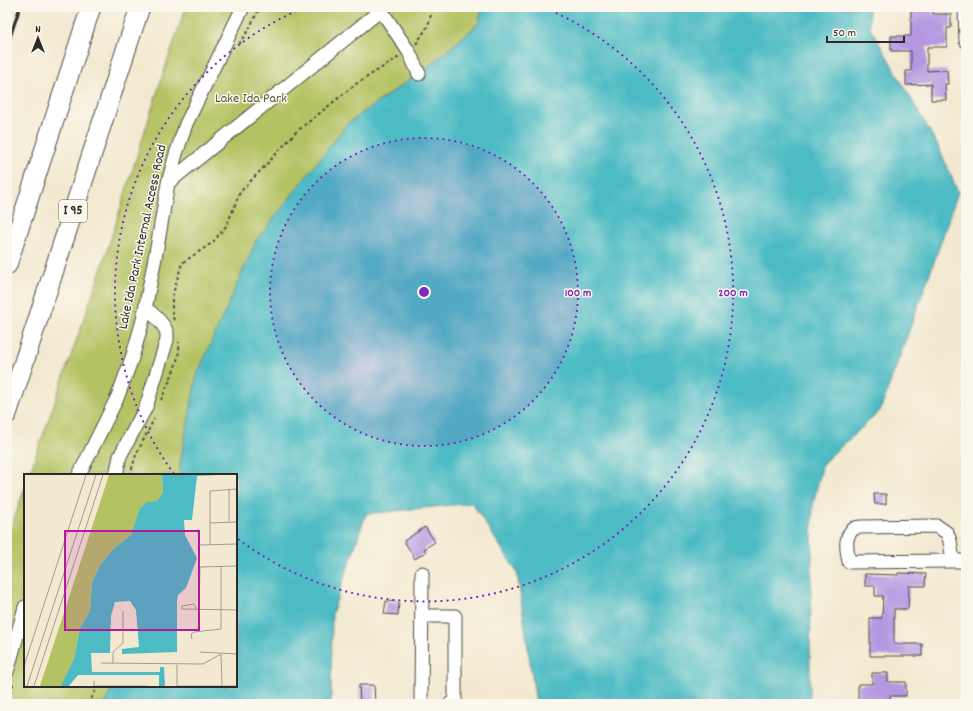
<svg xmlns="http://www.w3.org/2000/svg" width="973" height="711" font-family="Dekko,sans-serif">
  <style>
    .green { fill: #b5c264; stroke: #707648 }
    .water { fill: #4dbbc4; stroke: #3c7378 }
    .building { fill: #b497e1 }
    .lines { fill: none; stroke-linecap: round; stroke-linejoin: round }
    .minor-casing { stroke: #494844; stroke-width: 15 }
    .highway-casing { stroke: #494844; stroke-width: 21 }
    .path { stroke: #494844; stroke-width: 2; stroke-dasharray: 3 3; stroke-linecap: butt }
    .minor { stroke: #fff; stroke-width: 13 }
    .highway { stroke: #fff; stroke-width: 19 }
    .rail { stroke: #2b2b2b; stroke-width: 3 }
    .ring { fill: none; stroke: #7b2cbf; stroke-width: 2; stroke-dasharray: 2 4 }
    .labels { text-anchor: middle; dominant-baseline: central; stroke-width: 3; stroke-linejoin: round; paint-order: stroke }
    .shield { fill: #fbf7ec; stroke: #696865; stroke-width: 1 }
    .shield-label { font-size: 13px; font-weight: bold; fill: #2b2b2b }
    .park-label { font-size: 14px; fill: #54583c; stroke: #fbf7ec }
    .street-label { font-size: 14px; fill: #2b2b2b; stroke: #fbf7ec }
    .inset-road { fill: none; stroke: #a39d8e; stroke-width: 1 }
    .view { fill: #b5179e; fill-opacity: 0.15; stroke: #b5179e; stroke-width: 2 }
    .inset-edge { fill: none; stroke: #2b2b2b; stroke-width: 2 }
    .centre { fill: #7b2cbf; stroke: #fbf7ec; stroke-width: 2 }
    .ring-label { font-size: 12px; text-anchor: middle; font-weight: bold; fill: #7b2cbf; stroke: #fbf7ec; stroke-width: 3; stroke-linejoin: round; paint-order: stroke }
  </style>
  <rect width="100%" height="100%" fill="#fbf7ec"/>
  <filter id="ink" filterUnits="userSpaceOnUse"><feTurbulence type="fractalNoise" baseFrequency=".025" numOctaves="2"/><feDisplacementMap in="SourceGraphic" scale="8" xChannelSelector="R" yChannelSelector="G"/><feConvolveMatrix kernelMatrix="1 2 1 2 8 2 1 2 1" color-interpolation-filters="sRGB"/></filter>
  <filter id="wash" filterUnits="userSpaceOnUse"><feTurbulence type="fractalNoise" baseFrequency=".012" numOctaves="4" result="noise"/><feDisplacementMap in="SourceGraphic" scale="16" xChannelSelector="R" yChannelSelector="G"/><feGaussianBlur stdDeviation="0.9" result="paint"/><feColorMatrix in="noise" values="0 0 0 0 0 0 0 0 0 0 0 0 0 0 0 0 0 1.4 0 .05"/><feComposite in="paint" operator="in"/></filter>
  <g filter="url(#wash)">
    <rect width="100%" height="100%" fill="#f3e9d0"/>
    <path class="green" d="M186,7H483L478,24L433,63L347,124L197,375L180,464V475H29L99,276L161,80Z
      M25,487V686H114L107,698L106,704H7V540Z"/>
    <path class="water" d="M483,7H869L870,27L937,144L958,192L939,248L880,411L823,463L813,504L810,659V704H536L517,572L472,503L366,514L332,614L331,704H106L107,698L114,686H236V475H180V464L197,375L256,241L347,124L433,63L478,24Z"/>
    <g id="blocks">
      <path class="building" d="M911,7H933V14H951V28H947V47H927V71L947,70L948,84H945L946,100H931V84L906,85V71H911V51H891V36H911Z
        M874,494H886V504H875Z
        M425,527L435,542L424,549L426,552L415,559L404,541Z
        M898,573L926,574L925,586H909L908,609H894V644H922V656H870V618H882L883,596H875V586H865V574L898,575Z
        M386,601L399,602L398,615L384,614Z
        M872,673H888V682H906V696H890V704H858V684H872Z
        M359,685H374L375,704H360Z"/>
    </g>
  </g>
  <g filter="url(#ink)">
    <use href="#blocks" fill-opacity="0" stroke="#494844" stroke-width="1"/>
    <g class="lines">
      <defs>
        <path id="minor" d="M378,7L381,10L409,52L419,74
          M965,7L966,41
          M168,183L381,10
          M79,475L118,396L132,358L143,320L158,242L168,183L176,154L186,124L243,7
          M116,475L120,456L146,407L167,340C167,338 167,335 167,333C164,324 153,313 145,308
          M953,561L950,541L947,533L937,526L861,527C859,527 857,527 855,528C843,535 847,551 849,562L953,561H966
          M422,616H455V700L450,704
          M7,672L25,607
          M421,704L422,573"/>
        <path id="highway" d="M7,265L91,7
          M7,414L140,7"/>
      </defs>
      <use href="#minor" class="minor-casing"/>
      <use href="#highway" class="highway-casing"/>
      <path class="path" d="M239,44L249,29L260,7
        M416,44L428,26L433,7
        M174,320L172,314V297L182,263L212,243L227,225L240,192L266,165L296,132L356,84L399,57
        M161,400C168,383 181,360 179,342
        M130,475L136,455L154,419
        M7,704L14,681
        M88,704L95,692L97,686"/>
      <use href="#minor" class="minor"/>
      <use href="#highway" class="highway"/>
      <path class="rail" d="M7,22L12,7
        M7,46L20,7"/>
    </g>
  </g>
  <circle cx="424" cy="292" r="154" fill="#7b2cbf" fill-opacity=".12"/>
  <g class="ring">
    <circle cx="424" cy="292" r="154"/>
    <path d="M174 474A309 309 0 0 1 303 8M545 8A309 309 0 1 1 238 539"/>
  </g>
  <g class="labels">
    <rect class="shield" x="59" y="200" width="28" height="22" rx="3"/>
    <g class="shield-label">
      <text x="73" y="211">I 95</text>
    </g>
    <g class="park-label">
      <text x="251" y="99">Lake Ida Park</text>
    </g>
    <g class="street-label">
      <text transform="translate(143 237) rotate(-78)">Lake Ida Park Internal Access Road</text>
    </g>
  </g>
  <g transform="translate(24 474)">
    <rect width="213" height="213" fill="#f3e9d0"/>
    <path d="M85,1H138L139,18L133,27L123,28L107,61L89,75L76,91L68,109L66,137L56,154L50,185L44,202L37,212H16Z" fill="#b5c264"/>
    <path d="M138,1H194L173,2L168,46H160L161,61L173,84L162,114L154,121L153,127V178L98,180V175L115,173L112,136L106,127L91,128L87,142L86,179H67L68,198H136V193H140L141,212H135V201H54L45,212H37L50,185L56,154L66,137L68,109L76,91L89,75L107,61L116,34L123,28L133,27L139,18Z" fill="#4dbbc4"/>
    <path class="inset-road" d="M205,15V48M186,49L213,48M174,55L175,71L213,70M186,70V17L213,15M197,92V155M172,135L170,130L158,132V135L213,136M175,135L176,93L213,92M168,165L167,160L170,158L197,155M176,178L213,180M197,180L198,212M77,189L179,190L197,180M89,189V178L99,169V137M153,191V212M0,192L62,1M70,207V212H124M3,212L72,1M10,212L79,1M153,212H213"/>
    <path class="view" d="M41,57H175V156H41Z"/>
    <rect width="213" height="213" class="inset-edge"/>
  </g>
  <circle cx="424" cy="292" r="6" class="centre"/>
  <g class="ring-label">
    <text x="578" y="296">100 m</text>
    <text x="733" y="296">200 m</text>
  </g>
  <rect width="973" height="711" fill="none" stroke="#fbf7ec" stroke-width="24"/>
  <g transform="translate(38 38)" stroke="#fbf7ec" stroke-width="3" paint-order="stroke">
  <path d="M0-3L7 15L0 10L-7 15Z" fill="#2b2b2b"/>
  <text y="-6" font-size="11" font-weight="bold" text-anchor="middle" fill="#2b2b2b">N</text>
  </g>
  <path d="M827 36v6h77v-6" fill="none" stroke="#2b2b2b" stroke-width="2"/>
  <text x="833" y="36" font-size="12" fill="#2b2b2b" stroke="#fbf7ec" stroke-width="3" paint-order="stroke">50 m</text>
</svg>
